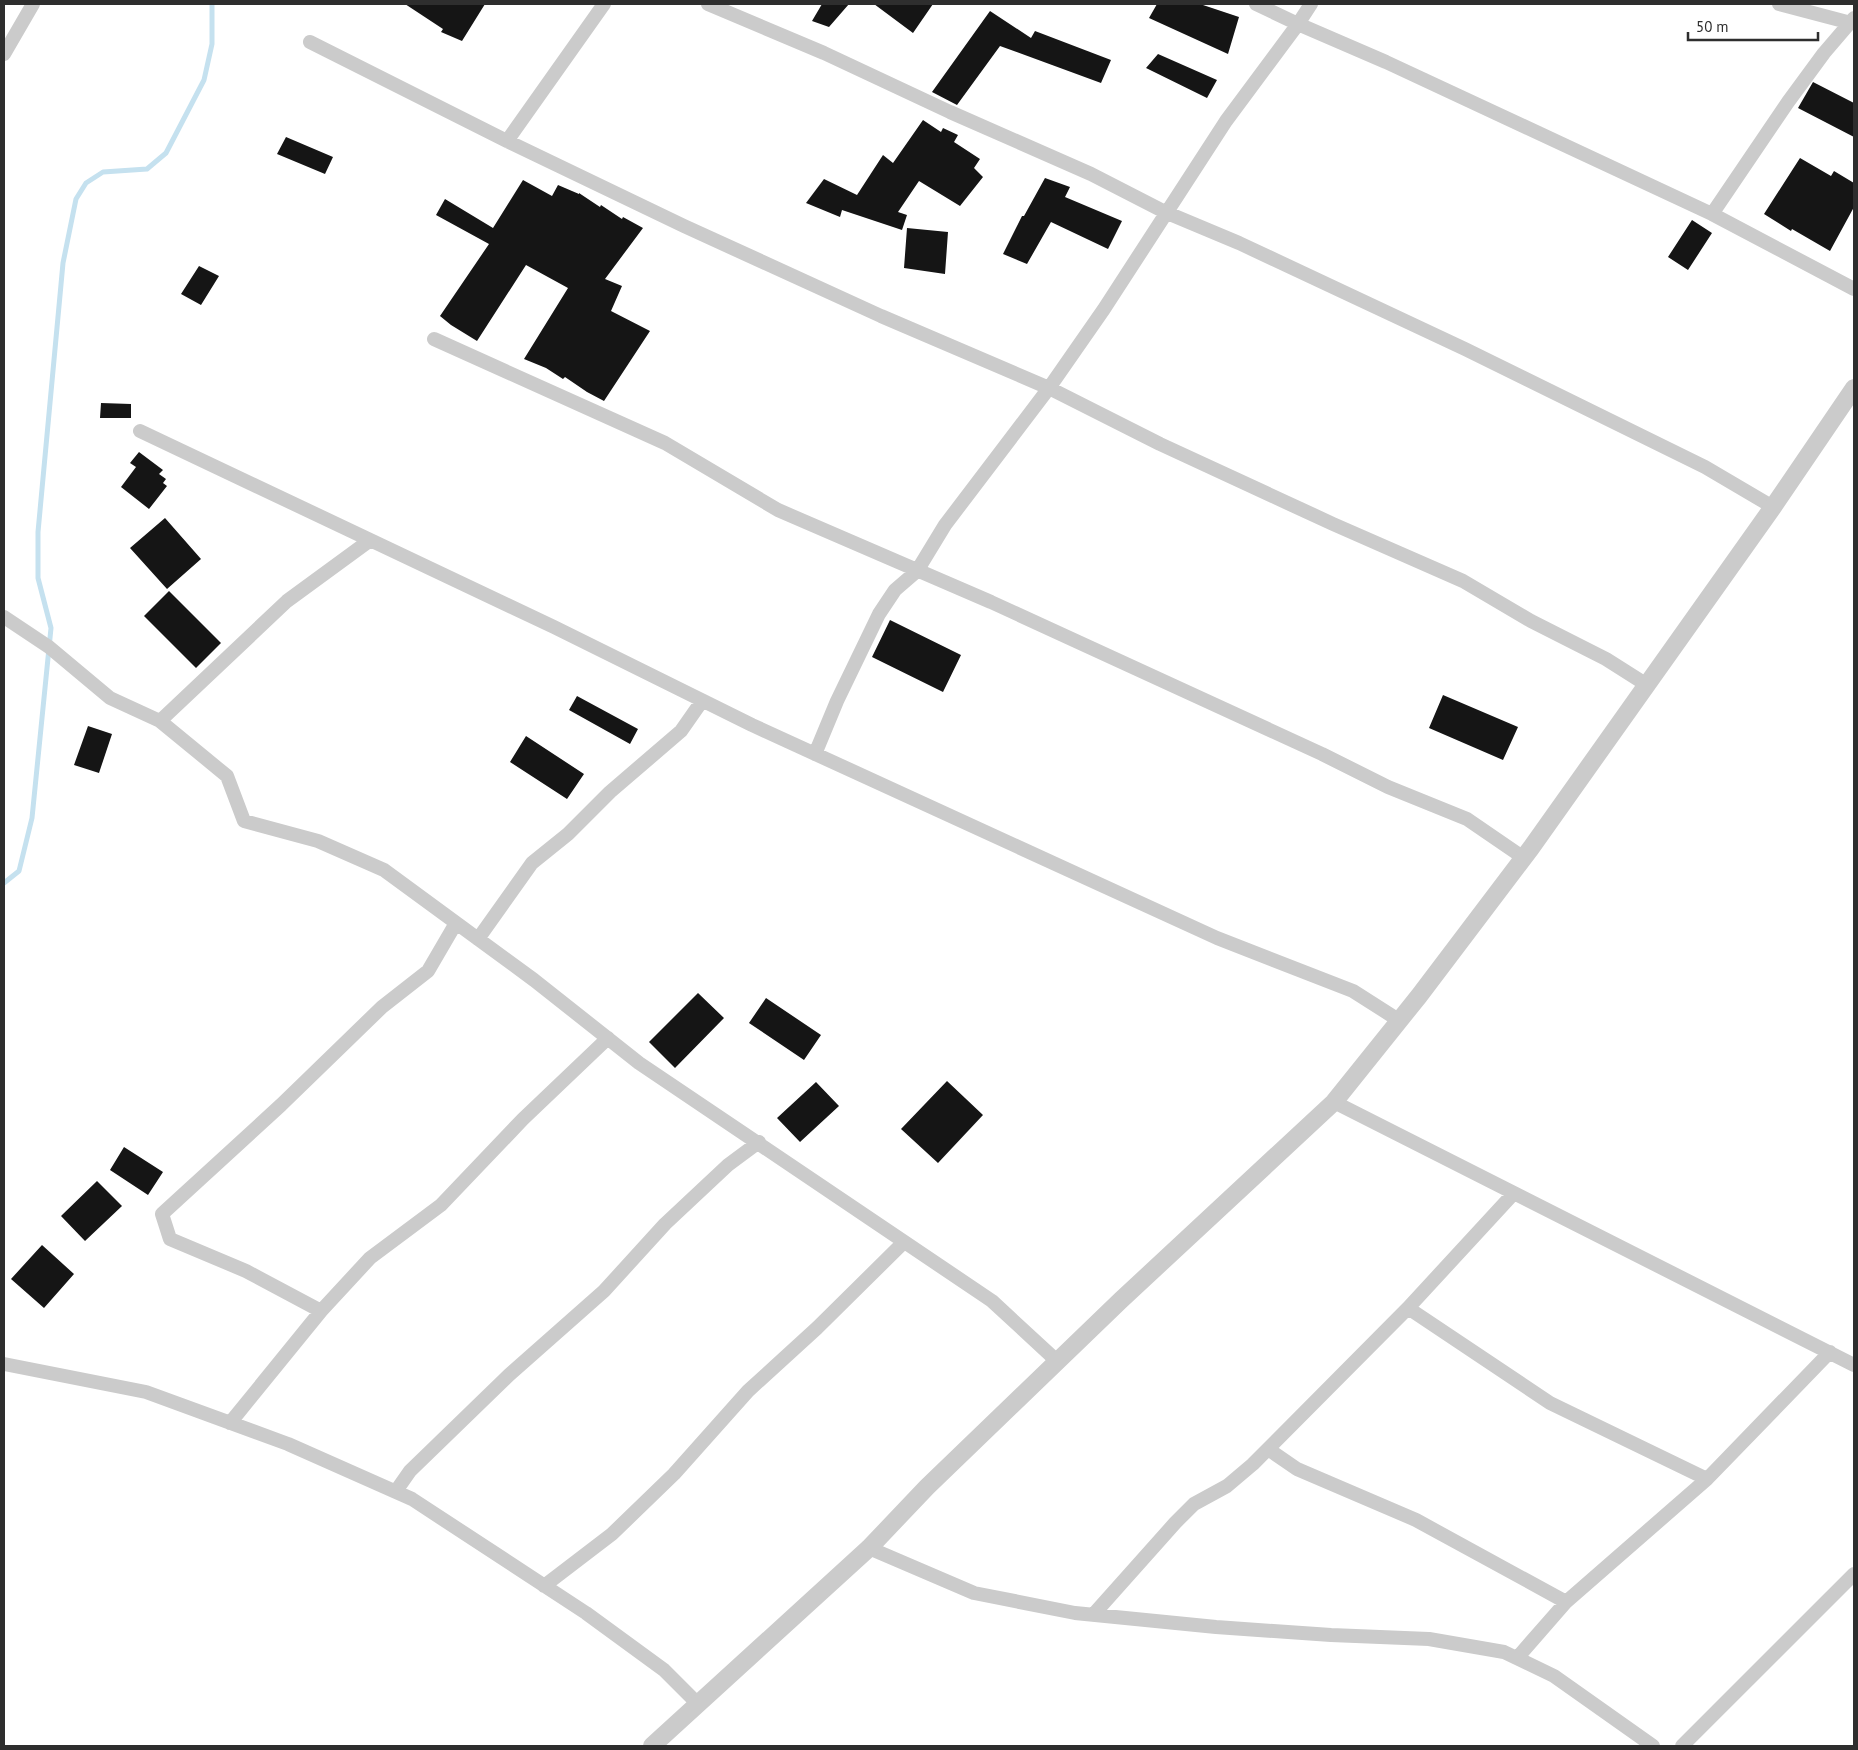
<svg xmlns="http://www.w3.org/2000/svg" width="1858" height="1750" font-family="'PT Sans',sans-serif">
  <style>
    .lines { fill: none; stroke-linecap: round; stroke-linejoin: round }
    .stream { stroke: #c5e1ef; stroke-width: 5 }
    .building { fill: #151515 }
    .minor { stroke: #cbcbcb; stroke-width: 14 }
    .tertiary { stroke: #cbcbcb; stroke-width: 18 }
  </style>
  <rect width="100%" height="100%" fill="#fff"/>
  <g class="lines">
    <path class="stream" d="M4,883L19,871L32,818L51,628L38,578V532L63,263L76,199L86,183L103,172L147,169L166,153L204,80L212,44V4"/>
  </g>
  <path class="building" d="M405,4H485L462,41L441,32L443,29Z
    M822,4H849L829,27L812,21Z
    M874,4H933L913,33Z
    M1157,4H1200L1239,17L1228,54L1149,18Z
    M990,11L1031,38L1035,31L1111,60L1101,83L1000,46L957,105L932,92Z
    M1158,54L1217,80L1207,98L1146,68Z
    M1813,82L1854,103V137L1798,108Z
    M923,120L941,132L943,128L958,135L954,142L980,159L974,168L983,177L960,206L919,181L898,212L907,215L902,230L842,210L840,217L806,203L824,179L857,195L883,155L893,163Z
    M286,137L333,157L325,174L277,154Z
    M1800,158L1831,176L1834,171L1854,183V207L1830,251L1792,229L1791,231L1764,214Z
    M1045,178L1070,187L1065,197L1122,221L1108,249L1051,222L1027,264L1003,254L1022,216H1024Z
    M523,180L552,196L558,185L579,194V193L600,207L601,205L622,219L623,217L643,228L605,279L622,286L611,311L650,331L604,401L587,392L565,377L563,379L546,368L524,359L568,288L526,265L477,341L451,325L440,316L489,244L436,215L445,199L493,228Z
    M1692,220L1712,233L1688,270L1668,257Z
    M907,228L948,232L945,274L904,268Z
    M199,266L219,276L201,305L181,294Z
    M101,403L131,404V418H100Z
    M139,452L163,470L159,474L166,479L163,483L167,486L149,509L121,487L136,467L130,463Z
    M165,518L201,559L167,589L130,548Z
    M169,591L221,643L196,668L144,616Z
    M890,620L961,655L943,692L872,657Z
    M1443,695L1518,727L1503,760L1429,728Z
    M577,696L638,729L630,744L569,710Z
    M88,726L112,734L99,773L74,765Z
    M526,736L584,774L567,799L510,762Z
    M698,993L724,1018L675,1068L649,1042Z
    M766,998L821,1035L804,1060L749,1023Z
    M947,1081L983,1115L938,1163L901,1129Z
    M816,1082L839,1106L800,1142L777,1118Z
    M124,1147L163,1172L148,1195L110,1170Z
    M97,1181L122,1206L85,1241L61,1216Z
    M42,1245L74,1274L44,1308L11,1279Z"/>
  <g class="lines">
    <path class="minor" d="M708,4L824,53L950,112L1091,174L1165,212L1239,243L1465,349L1705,467L1773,507
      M1256,4L1298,24L1386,62L1712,214L1854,289
      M1779,4L1851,23
      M310,42L507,141L684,226L881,316L1049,388L1160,444L1333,524L1463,581L1531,621L1606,659L1647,685
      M4,54L33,4
      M507,141L604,4
      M1712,214L1788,102L1824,53L1854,18
      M434,339L665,443L778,510L991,602L1322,754L1388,787L1467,819L1524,858
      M140,431L554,627L752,725L1217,938L1353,991L1400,1021
      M4,617L49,647L110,698L160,721L227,776L244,821L318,841L384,870L534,980L639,1063L992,1301L1058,1362
      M160,721L287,601L369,541
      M815,754L837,701L879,614L895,590L917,571L945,525L1049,388L1104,309L1226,121L1298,24L1311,4
      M478,939L532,863L568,834L610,792L681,731L702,701
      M1334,1102L1854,1365
      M1408,1308L1550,1403L1707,1479
      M321,1311L246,1271L170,1239L162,1214L281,1105L382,1007L428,971L456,923
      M4,1364L146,1392L288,1444L412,1499L586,1613L664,1670L698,1704
      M230,1423L321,1311L370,1258L441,1205L523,1119L608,1038
      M1268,1449L1297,1469L1416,1520L1566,1602
      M396,1491L410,1471L509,1375L604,1291L665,1224L728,1165L759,1142
      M869,1548L974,1593L1075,1613L1216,1627L1331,1635L1429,1639L1504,1652L1554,1676L1653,1746
      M544,1586L612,1534L674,1474L748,1391L817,1328L904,1242
      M1093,1615L1175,1523L1194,1504L1227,1486L1253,1464L1408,1308L1514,1193
      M1517,1658L1566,1602L1707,1479L1830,1352
      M1682,1746L1854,1574"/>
    <path class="tertiary" d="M652,1746L869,1548L927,1487L1121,1300L1334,1102L1419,996L1531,848L1773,507L1854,388"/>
  </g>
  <rect width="1858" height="1750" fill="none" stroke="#2e2e2e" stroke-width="10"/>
  <path d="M1688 32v8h130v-8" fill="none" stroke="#2e2e2e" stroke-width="2.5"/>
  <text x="1696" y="32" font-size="15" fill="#2e2e2e" stroke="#ffffff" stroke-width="4" paint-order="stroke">50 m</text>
</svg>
